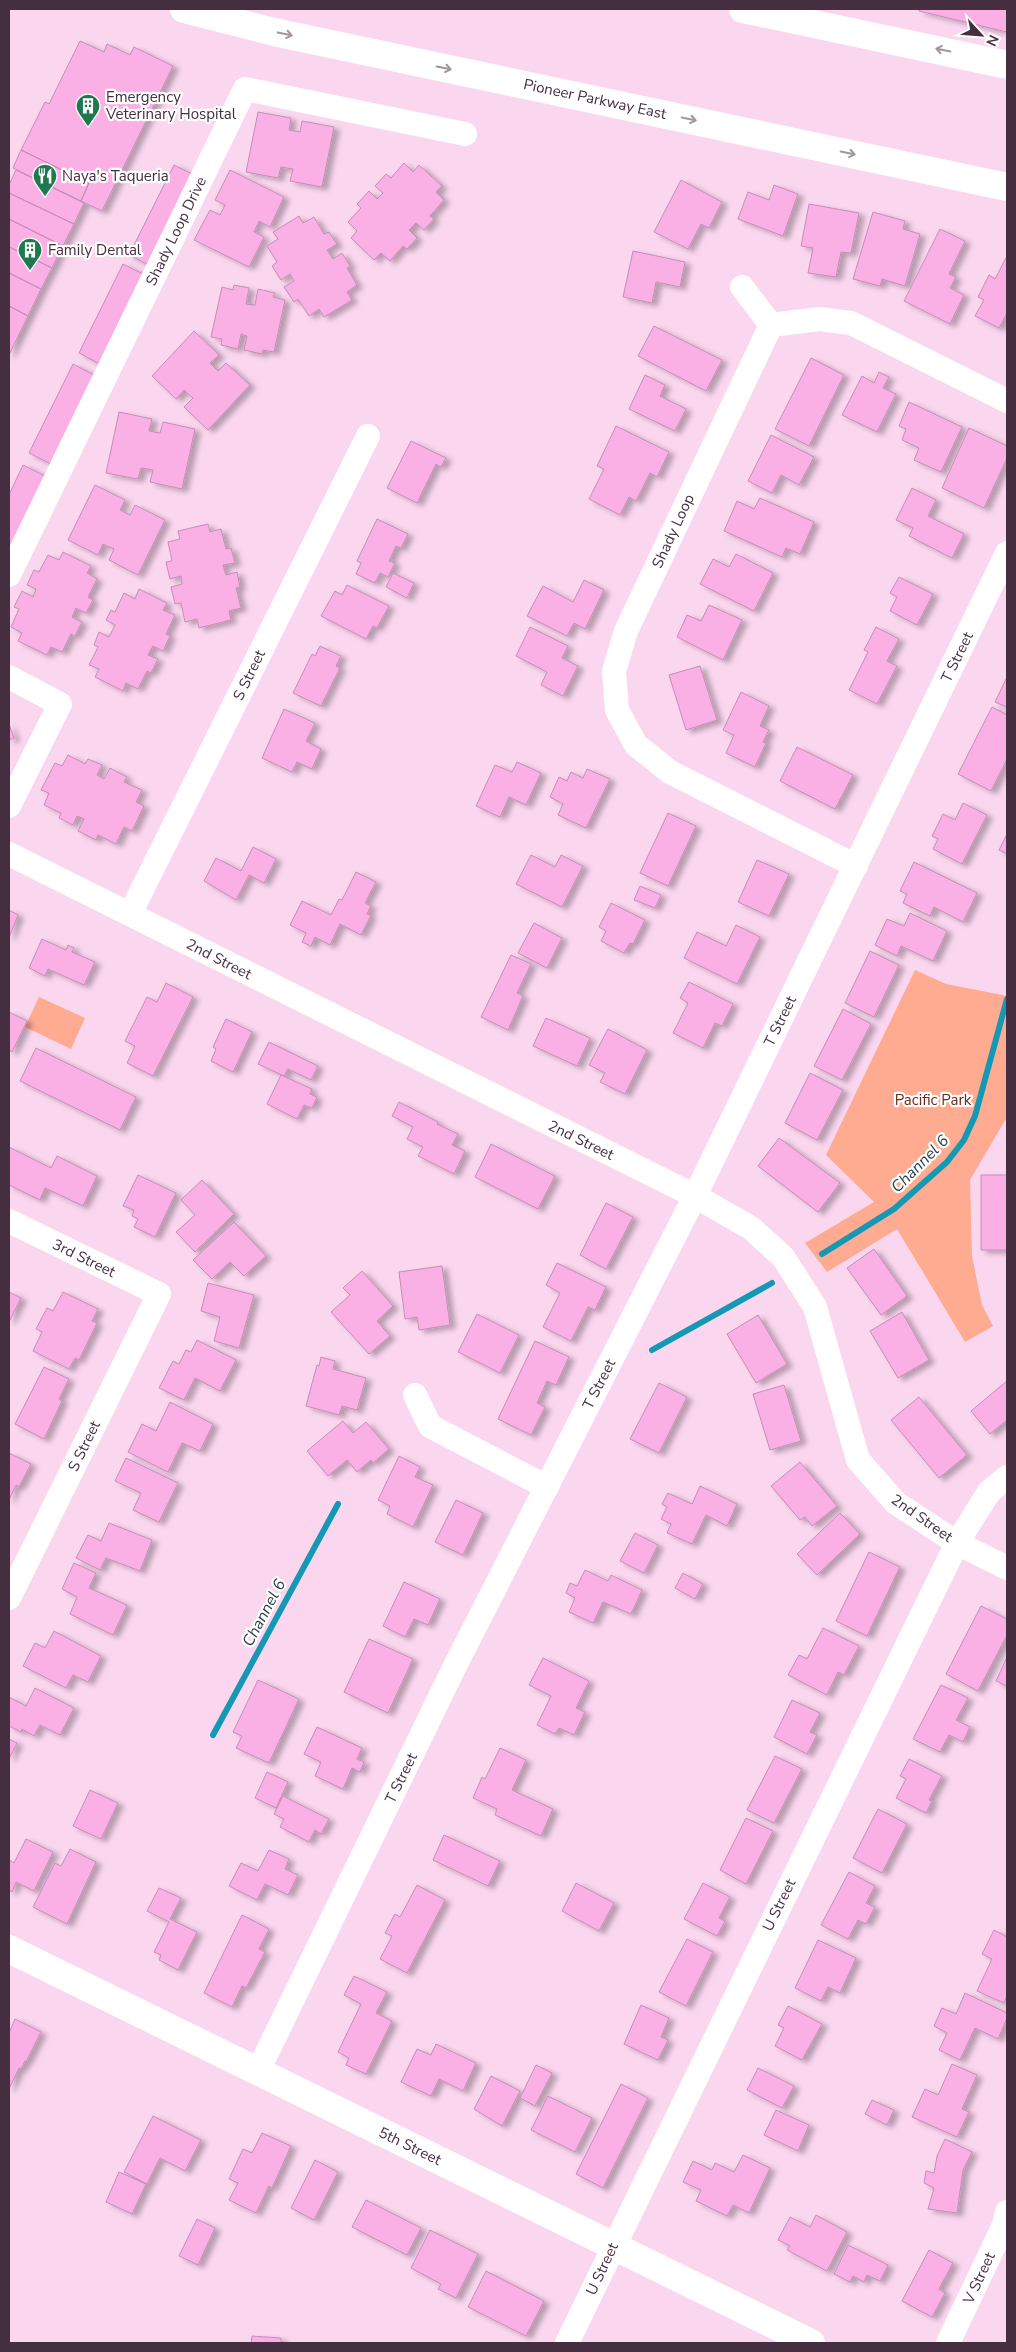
<svg xmlns="http://www.w3.org/2000/svg" width="1016" height="2352" font-family="'Nunito Sans',sans-serif">
  <style>
    .green { fill: #feab91 }
    .lines { fill: none; stroke-linecap: round; stroke-linejoin: round }
    .stream { stroke: #1498b4; stroke-width: 6 }
    .building { fill: #fab0e4; stroke: #c58db4; filter: url(#shadow) }
    .minor { stroke: #fff; stroke-width: 24 }
    .major { stroke: #fff; stroke-width: 28 }
    .oneway { stroke: #a2969f }
    .labels { text-anchor: middle; dominant-baseline: central; stroke-width: 4.5; stroke-linejoin: round; paint-order: stroke }
    .poi-label { font-size: 15px; fill: #452e3f; stroke: #fff; text-anchor: start }
    .street-label { font-size: 15px; fill: #452e3f; stroke: #fff }
    .park-label { font-size: 15px; fill: #6d2b16; stroke: #fff }
    .water-label { font-size: 16px; font-style: italic; fill: #284249; stroke: #fff }
  </style>
  <defs>
    <filter id="shadow"><feDropShadow dx="5.5" dy="3" stdDeviation="2.5" flood-color="#0004"/></filter>
  </defs>
  <rect width="100%" height="100%" fill="#fad6ef"/>
  <path class="green" d="M915,970L946,984L1007,996V1117L970,1180L972,1256L982,1305L993,1326L965,1342L897,1229L827,1272L805,1243L874,1202L826,1155Z
    M39,997L85,1018L71,1049L25,1027Z"/>
  <g class="lines">
    <path class="stream" d="M822,1254L894,1209L947,1162L964,1140L975,1116L1007,999
      M652,1350L772,1283
      M213,1735L338,1504"/>
  </g>
  <path class="building" d="M920,9H1007V32L919,11Z
    M80,41L104,52L107,44L130,55L134,47L173,66L102,211L81,201L89,183L21,150L45,102L49,104Z
    M258,112L291,118L289,130L300,132L302,121L334,127L322,187L290,181L293,169L281,167L278,178L246,172Z
    M21,150L89,183L81,201L13,168Z
    M404,163L413,172L419,165L442,186L436,192L444,200L430,216L434,219L424,230L416,223L409,230L417,238L407,249L403,246L390,261L381,253L374,260L351,238L357,231L348,222L361,208L357,204L369,191L377,199L383,193L375,186L386,174L391,178Z
    M174,165L194,175L149,265L129,255Z
    M16,170L84,203L74,224L9,193V185Z
    M230,170L284,197L270,227L259,221L254,232L264,237L249,267L194,240L210,210L220,215L225,205L215,200Z
    M681,180L722,202L709,228L701,224L688,249L654,232Z
    M774,185L798,194L783,236L738,219L748,192L769,200Z
    M9,193L74,224L63,246L9,219Z
    M809,204L859,213L851,253L841,252L836,277L808,273L813,248L801,246Z
    M873,212L905,221L903,229L920,234L905,286L882,279L880,286L853,279Z
    M299,216L303,223L314,217L324,234L329,232L337,244L327,250L333,259L342,253L350,266L347,268L357,285L347,292L352,300L324,317L319,309L309,316L298,299L294,302L284,287L294,281L290,274L281,280L272,266L277,262L267,246L278,239L273,232Z
    M9,219L63,246L52,268L9,247Z
    M940,229L965,241L949,274L956,277L950,288L964,295L950,324L904,301Z
    M9,247L52,268L41,289L9,273Z
    M633,251L685,262L680,287L656,282L652,303L623,297Z
    M1007,256V313L999,328L975,316L984,300L978,297L989,275L995,279Z
    M123,264L145,275L100,364L79,353Z
    M9,273L41,289L28,316L9,306Z
    M234,285L249,288L246,304L255,305L258,289L275,293L273,297L285,300L274,352L263,350L262,354L244,350L247,336L241,334L238,349L221,345L222,339L211,337L222,287L233,290Z
    M9,306L28,316L9,355Z
    M654,326L722,360L706,391L638,356Z
    M194,331L219,355L210,363L218,371L226,363L250,385L208,430L184,407L193,398L184,390L176,399L152,376Z
    M811,358L844,375L809,446L775,429Z
    M73,364L96,376L51,464L29,453Z
    M879,372L889,377L883,388L896,394L877,432L842,415L862,376L874,383Z
    M645,375L665,385L660,396L686,409L675,431L629,409Z
    M909,402L962,427L941,472L914,460L919,448L902,440L906,429L899,426Z
    M119,412L152,419L149,431L160,433L163,422L195,429L182,489L150,482L153,470L141,468L138,479L106,473Z
    M616,426L669,452L657,477L650,473L636,501L629,497L620,515L589,499L604,469L597,466Z
    M969,428L1007,446V458L984,508L942,488Z
    M771,435L814,457L799,485L781,475L772,493L748,481Z
    M411,441L446,458L441,467L436,464L417,503L387,488Z
    M23,465L45,476L9,552V495Z
    M95,485L125,500L120,510L130,515L135,505L165,520L138,575L109,560L114,549L103,544L98,555L68,540Z
    M912,488L936,500L928,516L964,534L952,558L909,536L913,528L896,520Z
    M760,498L814,522L800,554L786,548L782,557L724,531L737,501L754,509Z
    M377,519L408,534L401,548L396,546L389,561L395,563L388,577L380,573L375,583L356,574L361,563L357,561Z
    M208,524L210,532L221,529L226,549L231,548L235,563L223,565L226,575L237,572L240,587L236,588L241,608L229,611L231,620L199,628L197,619L185,622L181,603L175,604L171,587L182,584L181,576L170,579L166,562L172,561L168,542L180,539L178,531Z
    M63,552L91,566L87,573L97,579L88,597L93,600L86,613L76,608L72,617L82,622L75,636L71,634L62,652L51,647L47,655L18,641L22,633L11,627L19,609L14,607L22,591L33,597L36,589L27,585L34,570L39,572L48,555L59,560Z
    M736,554L773,573L754,611L700,584L713,559L729,567Z
    M393,573L414,583L407,598L386,587Z
    M899,577L933,594L917,625L890,611L897,597L890,593Z
    M584,580L604,590L585,629L574,623L567,636L527,616L543,586L573,602Z
    M347,585L389,606L377,628L373,626L366,639L321,616L335,591L342,595Z
    M139,589L167,603L163,610L175,615L166,634L170,636L163,651L153,646L148,655L158,659L151,673L147,671L138,689L126,683L123,691L95,677L99,669L89,665L98,647L94,645L99,632L109,637L115,625L106,620L111,610L115,612L124,593L135,599Z
    M709,605L742,620L723,660L677,637L687,615L701,621Z
    M530,627L568,646L562,658L578,666L563,696L541,685L547,672L516,656Z
    M876,627L899,639L887,661L897,666L877,704L849,690L868,652L864,650Z
    M320,646L341,656L336,666L340,668L321,706L293,693L312,654L315,656Z
    M700,666L717,720L686,730L669,675Z
    M1007,677V707L995,702Z
    M741,692L769,706L760,726L769,730L763,742L766,743L755,767L726,753L734,735L723,730Z
    M992,707L1007,715V759L991,791L958,774Z
    M284,709L315,723L306,741L321,749L312,769L297,762L292,772L262,758Z
    M9,724L14,738L9,740Z
    M797,747L853,775L835,809L780,781Z
    M68,755L85,764L88,759L102,765L97,775L104,779L110,768L127,777L124,782L142,790L136,802L144,806L132,831L124,827L116,844L98,835L96,840L78,831L84,819L77,816L73,825L59,818L61,813L44,805L49,793L41,790L55,763L62,766Z
    M517,762L541,773L526,805L509,797L500,817L476,806L495,765L512,772Z
    M587,769L610,779L586,828L558,815L563,804L550,797L559,777L567,781L571,772L583,778Z
    M963,803L987,815L962,864L933,849L938,839L932,836L943,814L955,820Z
    M668,813L696,826L668,886L640,873Z
    M1007,834V854L999,850Z
    M253,847L276,859L264,883L249,875L236,900L204,881L216,858L241,871Z
    M531,855L555,867L561,855L583,866L562,907L516,884Z
    M757,860L789,874L769,916L738,902Z
    M914,862L977,893L963,922L934,907L930,916L903,903L907,894L900,891Z
    M356,872L376,882L365,903L371,906L367,914L371,915L361,935L340,924L330,945L315,937L311,946L302,942L306,933L290,925L302,901L331,915L339,899L342,900Z
    M640,886L661,895L655,908L634,900Z
    M611,903L645,920L633,944L630,943L624,953L601,941L606,931L599,927Z
    M9,910L18,915L9,938Z
    M910,913L947,931L933,961L901,946L897,956L875,945L887,919L904,926Z
    M534,923L562,938L547,968L518,953Z
    M736,925L760,937L737,984L684,958L697,932L726,946Z
    M42,939L66,950L68,945L74,948L72,952L95,962L84,985L48,969L45,976L29,968Z
    M870,951L899,965L874,1017L845,1003Z
    M511,955L531,964L517,993L523,996L508,1030L481,1017Z
    M689,982L733,1004L722,1026L715,1023L703,1048L673,1033L688,1003L680,998Z
    M166,983L193,997L153,1076L127,1063L135,1046L125,1041L147,997L157,1002Z
    M843,1009L871,1024L842,1080L814,1066Z
    M9,1012L27,1021L12,1052L9,1050Z
    M546,1018L590,1038L577,1066L533,1046Z
    M226,1019L252,1032L233,1072L211,1061L216,1049L213,1047Z
    M608,1029L647,1050L625,1094L600,1082L605,1073L589,1065Z
    M269,1042L318,1066L311,1080L288,1069L284,1076L258,1064Z
    M36,1048L136,1097L120,1130L20,1081Z
    M810,1073L843,1090L817,1140L785,1123Z
    M281,1075L312,1089L310,1094L317,1097L312,1108L304,1105L297,1119L267,1104Z
    M399,1102L438,1122L437,1124L458,1134L452,1145L465,1151L454,1174L418,1156L423,1147L407,1139L413,1127L392,1116Z
    M779,1138L840,1183L818,1212L758,1166Z
    M491,1144L555,1176L538,1209L475,1177Z
    M9,1147L51,1168L57,1156L97,1176L83,1206L45,1188L40,1200L9,1185Z
    M138,1175L176,1193L155,1237L134,1227L138,1219L132,1216L134,1210L123,1206Z
    M981,1175H1007V1250H981Z
    M202,1180L234,1214L195,1252L176,1232L195,1215L181,1200Z
    M606,1203L633,1217L606,1269L580,1255Z
    M234,1222L266,1256L244,1276L230,1262L212,1279L193,1260Z
    M874,1249L907,1296L881,1315L847,1268Z
    M557,1263L606,1287L595,1310L588,1307L571,1341L543,1327L560,1293L546,1285Z
    M442,1266L450,1325L419,1330L417,1317L405,1319L399,1272Z
    M362,1271L393,1306L377,1321L390,1336L369,1354L331,1312L350,1295L343,1288Z
    M208,1283L254,1295L239,1348L214,1341L220,1317L201,1311Z
    M9,1292L21,1298L9,1322Z
    M63,1292L98,1309L92,1321L97,1323L79,1360L75,1358L69,1369L33,1351L42,1332L36,1329L47,1308L53,1311Z
    M902,1312L929,1360L898,1378L870,1331Z
    M477,1314L519,1335L500,1373L458,1352Z
    M758,1315L787,1364L756,1383L727,1334Z
    M197,1340L236,1360L220,1391L195,1378L184,1400L159,1388L173,1361L179,1364L186,1350L191,1352Z
    M535,1341L569,1357L556,1385L547,1381L537,1403L545,1407L531,1435L498,1419Z
    M321,1357L335,1361L333,1369L366,1378L357,1410L342,1406L339,1415L306,1406L317,1365L319,1366Z
    M44,1367L69,1379L59,1399L62,1401L44,1439L15,1424Z
    M1007,1381V1420L990,1434L971,1411Z
    M659,1383L687,1397L659,1453L630,1439Z
    M784,1385L801,1441L770,1450L753,1394Z
    M919,1397L967,1455L939,1478L891,1420Z
    M170,1402L213,1424L200,1451L182,1443L168,1472L128,1452L142,1424L156,1431Z
    M343,1421L353,1433L366,1422L389,1449L373,1463L371,1460L357,1472L347,1460L328,1476L307,1451Z
    M9,1453L31,1464L19,1487L16,1485L9,1500Z
    M399,1456L420,1467L415,1477L433,1485L413,1527L387,1514L390,1506L378,1500Z
    M126,1458L178,1483L159,1522L133,1510L141,1493L115,1481Z
    M800,1462L837,1506L812,1526L805,1517L800,1520L771,1486Z
    M700,1486L737,1504L727,1526L706,1515L692,1544L667,1533L671,1524L661,1519L667,1507L662,1504L668,1493L692,1504Z
    M456,1500L483,1513L463,1555L435,1542Z
    M840,1513L860,1534L817,1575L797,1554Z
    M109,1523L152,1540L140,1571L106,1558L100,1570L76,1558L88,1535L101,1541Z
    M635,1533L658,1545L644,1573L620,1561Z
    M869,1552L900,1567L867,1636L836,1621Z
    M74,1563L96,1573L89,1588L127,1605L113,1635L70,1614L77,1597L62,1589Z
    M585,1570L608,1581L611,1575L642,1590L631,1614L603,1602L593,1623L569,1612L575,1598L566,1593L570,1583L577,1586Z
    M683,1573L703,1584L695,1599L675,1588Z
    M404,1582L440,1599L428,1625L414,1619L405,1637L383,1626Z
    M981,1606L1007,1619V1635L978,1691L946,1674Z
    M823,1628L859,1646L844,1675L838,1672L827,1695L788,1675L799,1655L807,1659Z
    M54,1631L101,1656L88,1682L73,1675L66,1688L23,1666L35,1643L45,1648Z
    M369,1639L413,1659L388,1713L344,1692Z
    M1007,1657V1686L996,1681Z
    M543,1658L589,1681L576,1708L585,1712L574,1735L559,1728L555,1734L537,1725L551,1696L529,1685Z
    M258,1680L299,1699L269,1763L236,1748L242,1736L233,1732Z
    M941,1685L968,1698L956,1720L970,1727L963,1742L949,1735L940,1752L913,1739Z
    M35,1688L74,1708L60,1735L40,1725L34,1736L22,1729L21,1732L9,1726V1697L26,1706Z
    M792,1700L820,1713L810,1732L817,1735L807,1754L774,1737Z
    M317,1727L362,1748L357,1759L364,1762L360,1772L352,1768L343,1789L315,1776L321,1762L304,1754Z
    M9,1739L17,1743L9,1759Z
    M500,1748L526,1760L512,1790L553,1809L541,1836L495,1815L497,1809L473,1798L482,1777L485,1779Z
    M775,1756L802,1769L774,1823L747,1810Z
    M909,1759L942,1776L929,1800L932,1801L926,1813L896,1798L906,1779L900,1776Z
    M267,1772L288,1782L276,1808L255,1798Z
    M90,1790L118,1803L101,1839L73,1826Z
    M283,1796L329,1819L321,1834L315,1830L309,1842L280,1827L284,1819L274,1814Z
    M878,1809L907,1824L882,1873L853,1858Z
    M746,1818L773,1831L746,1884L720,1870Z
    M444,1835L500,1861L488,1886L433,1860Z
    M26,1839L53,1852L34,1891L16,1882L12,1892L9,1890V1860L14,1863Z
    M70,1849L96,1862L67,1924L33,1907L55,1863L61,1866Z
    M269,1850L289,1859L285,1869L298,1875L288,1895L265,1884L257,1900L229,1886L241,1863L258,1871Z
    M849,1872L875,1886L866,1903L875,1907L866,1924L858,1920L848,1939L821,1925Z
    M576,1883L614,1903L599,1931L562,1911Z
    M703,1883L730,1897L719,1918L725,1921L717,1936L684,1919Z
    M417,1885L445,1900L407,1973L380,1959L392,1936L385,1933L395,1914L400,1917Z
    M159,1888L181,1898L170,1919L197,1932L178,1970L159,1960L161,1955L154,1952L169,1922L147,1911Z
    M242,1915L269,1929L259,1949L265,1952L246,1988L242,1986L232,2007L204,1993Z
    M994,1930L1007,1937V1996L1004,2003L977,1991L992,1959L982,1954Z
    M687,1939L713,1952L686,2006L659,1992Z
    M818,1940L856,1958L840,1993L828,1987L821,2001L795,1988Z
    M354,1976L387,1992L376,2013L392,2021L366,2074L346,2065L349,2058L338,2052L361,2004L344,1995Z
    M965,1993L1007,2013V2018L998,2039L975,2028L960,2060L939,2050L947,2033L934,2026L942,2008L956,2014Z
    M641,2005L669,2018L661,2037L668,2040L658,2060L624,2044Z
    M788,2006L822,2024L802,2060L775,2046L784,2028L778,2025Z
    M15,2019L41,2032L26,2062L25,2061L21,2069L19,2068L9,2089V2033Z
    M436,2044L476,2063L463,2091L439,2079L431,2096L401,2082L417,2049L431,2055Z
    M952,2064L977,2075L962,2109L969,2112L957,2137L912,2117L925,2089L938,2095Z
    M536,2065L552,2073L535,2106L520,2098Z
    M758,2068L794,2086L782,2108L747,2090Z
    M491,2076L520,2091L502,2126L474,2109Z
    M621,2084L648,2098L603,2188L576,2174Z
    M548,2096L592,2118L575,2152L531,2130Z
    M872,2100L894,2110L887,2125L865,2114Z
    M776,2110L809,2125L798,2151L764,2135Z
    M153,2116L201,2140L185,2171L160,2158L147,2184L124,2172Z
    M262,2133L291,2146L272,2188L269,2186L256,2213L229,2200L238,2183L229,2179L243,2149L252,2153Z
    M945,2139L972,2152L963,2170L957,2213L928,2209L934,2188L924,2183L926,2171L934,2173L937,2156Z
    M743,2155L770,2168L749,2213L733,2205L727,2216L696,2201L701,2190L683,2182L693,2161L712,2170L715,2163L734,2172Z
    M315,2160L338,2172L314,2220L291,2208Z
    M119,2172L146,2184L132,2214L106,2202Z
    M366,2200L421,2228L407,2255L352,2227Z
    M816,2215L847,2232L827,2271L787,2250L790,2246L778,2240L790,2217L810,2227Z
    M197,2219L215,2228L198,2265L179,2256Z
    M430,2230L478,2254L456,2298L438,2289L441,2284L411,2268Z
    M848,2245L888,2265L880,2281L867,2275L864,2282L853,2276L850,2282L834,2274Z
    M929,2250L953,2263L939,2289L945,2293L932,2317L902,2301Z
    M486,2271L544,2301L526,2336L468,2307Z
    M252,2336L281,2338V2343H285H251Z"/>
  <g class="lines">
    <path class="minor" d="M742,287L771,325
      M9,575L245,89L465,134
      M9,677L60,704L9,806
      M9,854L695,1196L751,1228L783,1257L815,1307L858,1460L896,1503L957,1543L1007,1568
      M856,866L670,772L636,745L617,710L614,671L626,631L771,325L820,319L851,323L1007,401
      M130,914L368,436
      M9,1221L159,1294L9,1598
      M415,1395L430,1426L547,1487
      M258,2071L454,1668L695,1196L1007,553
      M567,2343L957,1543L989,1492L1007,1477
      M948,2343L1004,2225L1007,2212"/>
    <path class="major" d="M184,9L274,32L1007,187
      M743,9L1007,65
      M9,1949L811,2343"/>
  </g>
  <defs><path id="oneway-shaft" d="M-6 0H5M1.5-3L5.5 0L1.5 3" fill="none" stroke-width="1.6" stroke-linecap="round" stroke-linejoin="round" transform="scale(1.25)"/></defs>
  <g class="oneway">
    <use href="#oneway-shaft" transform="translate(285 34) rotate(12)"/>
    <use href="#oneway-shaft" transform="translate(943 50) rotate(-168)"/>
    <use href="#oneway-shaft" transform="translate(444 68) rotate(12)"/>
    <use href="#oneway-shaft" transform="translate(689 119) rotate(12)"/>
    <use href="#oneway-shaft" transform="translate(848 153) rotate(12)"/>
  </g>
  <defs>
    <symbol id="building-pin" viewBox="-11 -11 22 30"><path d="M0 17L-7.5 6A9.5 9.5 0 1 1 7.5 6Z" fill="#1e794e" stroke="#fff"/><path d="M-4-6H4V6H1V3H-1V6H-4ZM-2.5-4.3h1.7v1.8h-1.7ZM.8-4.3h1.7v1.8H.8ZM-2.5-1h1.7V.8h-1.7ZM.8-1h1.7V.8H.8Z" fill="#fff"/></symbol>
    <symbol id="restaurant-pin" viewBox="-11 -11 22 30"><path d="M0 17L-7.5 6A9.5 9.5 0 1 1 7.5 6Z" fill="#1e794e" stroke="#fff"/><path d="M-5-6h1v4h1v-4h1v4h1v-4h1v5L-1.5 .5V6h-2V.5L-5-1ZM5-6V6H3V1.5H1.5Q1.5-4 5-6Z" fill="#fff"/></symbol>
  </defs>
  <g fill-rule="evenodd">
    <use href="#building-pin" x="74" y="92" width="28" height="38"/>
    <use href="#restaurant-pin" x="31" y="162" width="28" height="38"/>
    <use href="#building-pin" x="16" y="236" width="28" height="38"/>
  </g>
  <g class="labels">
    <g class="poi-label">
      <text x="106" y="97">Emergency<tspan x="106" dy="17">Veterinary Hospital</tspan></text>
      <text x="62" y="176">Naya's Taqueria</text>
      <text x="48" y="250">Family Dental</text>
    </g>
    <g class="street-label">
      <text transform="translate(595 99) rotate(12)">Pioneer Parkway East</text>
      <text transform="translate(176 231) rotate(-64)">Shady Loop Drive</text>
      <text transform="translate(673 531) rotate(-65)">Shady Loop</text>
      <text transform="translate(957 657) rotate(-64)">T Street</text>
      <text transform="translate(249 675) rotate(-64)">S Street</text>
      <text transform="translate(219 959) rotate(27)">2nd Street</text>
      <text transform="translate(780 1021) rotate(-64)">T Street</text>
      <text transform="translate(581 1140) rotate(26)">2nd Street</text>
      <text transform="translate(84 1258) rotate(26)">3rd Street</text>
      <text transform="translate(599 1384) rotate(-63)">T Street</text>
      <text transform="translate(84 1446) rotate(-64)">S Street</text>
      <text transform="translate(922 1518) rotate(35)">2nd Street</text>
      <text transform="translate(401 1778) rotate(-64)">T Street</text>
      <text transform="translate(779 1905) rotate(-64)">U Street</text>
      <text transform="translate(410 2146) rotate(26)">5th Street</text>
      <text transform="translate(602 2269) rotate(-65)">U Street</text>
      <text transform="translate(979 2278) rotate(-65)">V Street</text>
    </g>
    <g class="park-label">
      <text x="933" y="1100">Pacific Park</text>
    </g>
    <g class="water-label">
      <text transform="translate(920 1164) rotate(-45)">Channel 6</text>
      <text transform="translate(264 1613) rotate(-62)">Channel 6</text>
    </g>
  </g>
  <rect width="1016" height="2352" fill="none" stroke="#452e3f" stroke-width="20"/>
  <g transform="translate(981 35) rotate(116)" stroke="#ffffff" stroke-width="4" paint-order="stroke">
  <path d="M0-4L9 19L0 12L-9 19Z" fill="#452e3f"/>
  <text y="-8" font-size="14" font-weight="bold" text-anchor="middle" fill="#452e3f">N</text>
  </g>
</svg>
